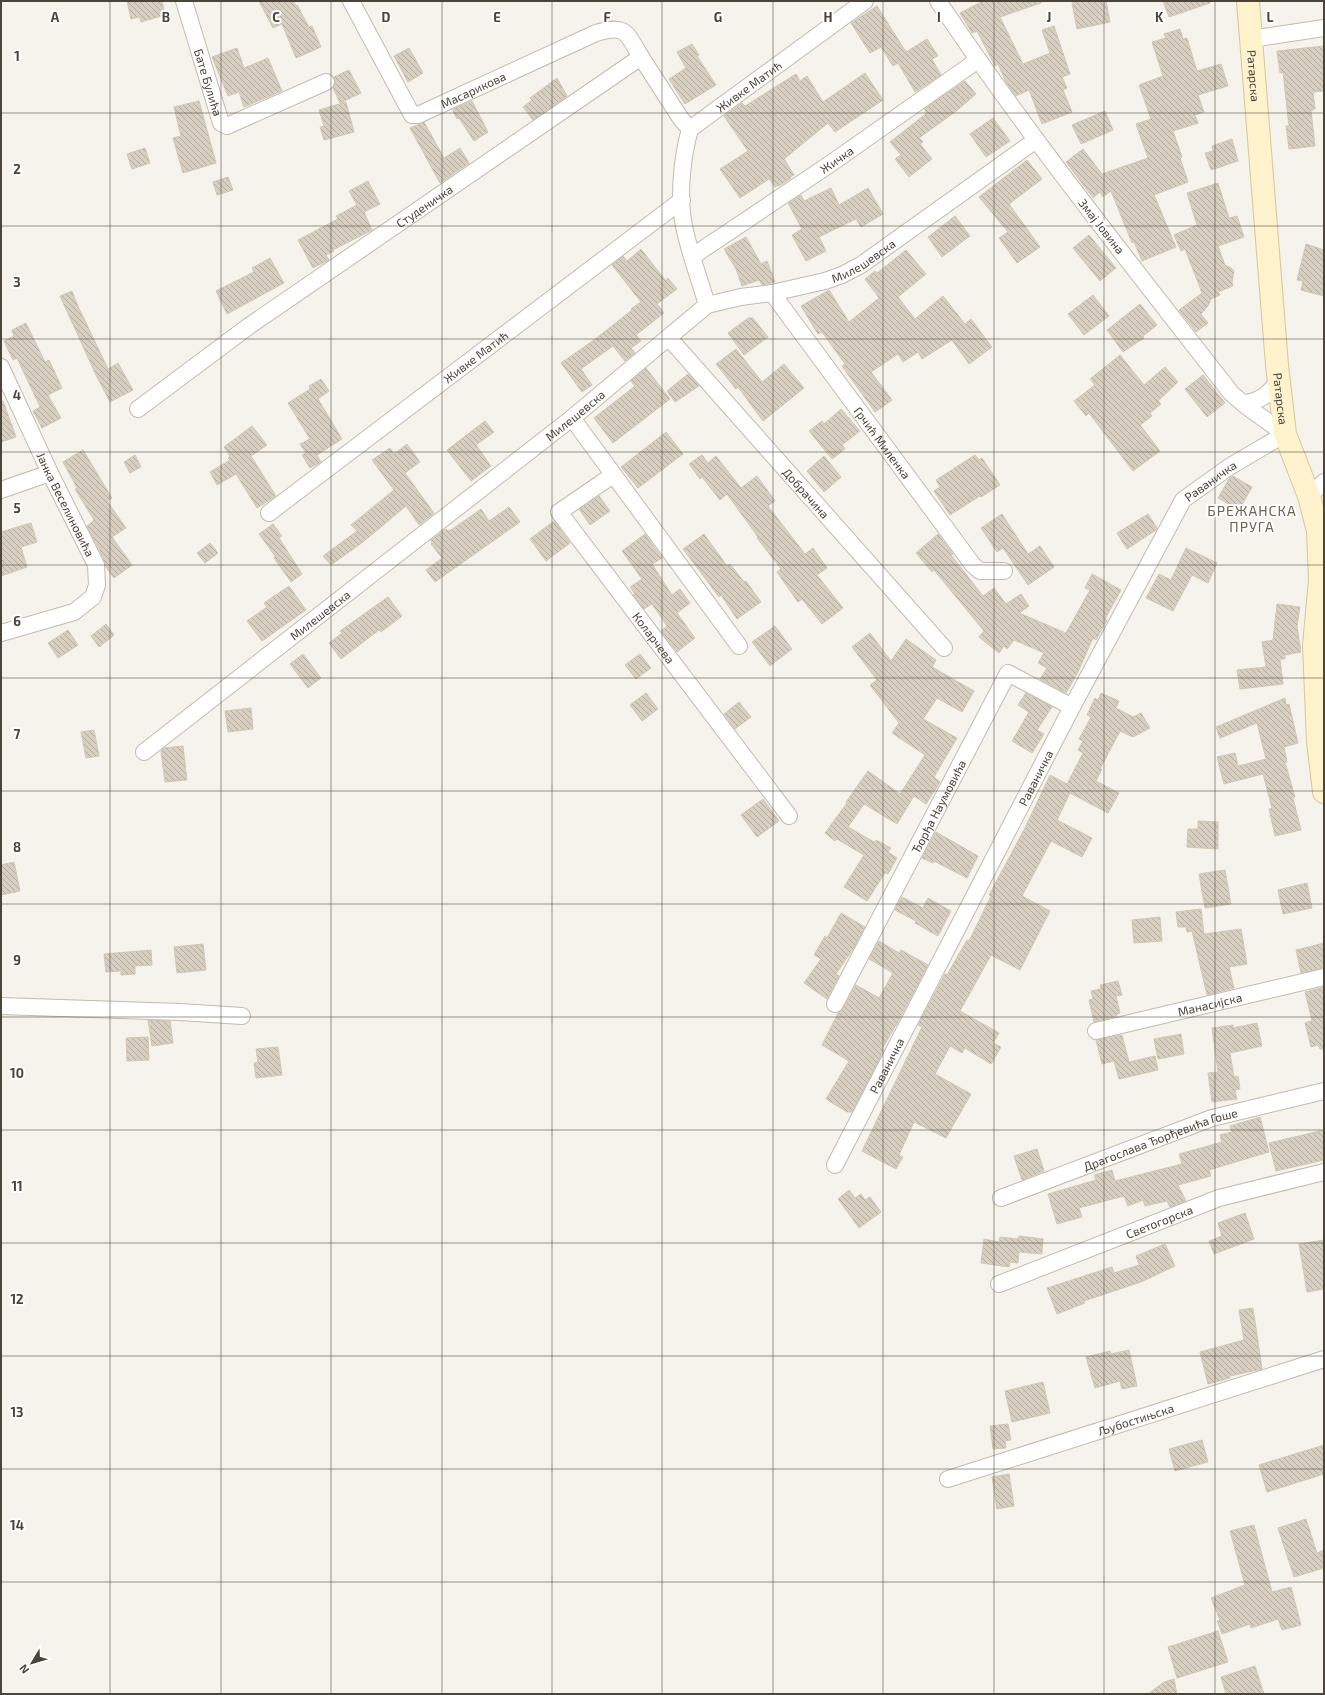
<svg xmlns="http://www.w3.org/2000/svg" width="1325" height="1695" font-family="'Exo 2',sans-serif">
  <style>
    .building { fill: url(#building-back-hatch); stroke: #d3c7b4 }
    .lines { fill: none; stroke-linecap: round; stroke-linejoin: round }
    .street-casing { stroke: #c2bbae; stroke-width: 18 }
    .secondary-casing { stroke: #d6c79b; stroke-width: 24 }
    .street { stroke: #fff; stroke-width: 16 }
    .secondary { stroke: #fff3cd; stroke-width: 22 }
    .grid { fill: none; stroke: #4b4439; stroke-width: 1; stroke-opacity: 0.55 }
    .labels { text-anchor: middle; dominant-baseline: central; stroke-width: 4; stroke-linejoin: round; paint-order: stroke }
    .street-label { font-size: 12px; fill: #4b4439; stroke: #fff }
    .quarter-label { font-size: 14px; letter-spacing: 1px; fill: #6e6250; stroke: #fff }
    .grid-label { font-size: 13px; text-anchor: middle; font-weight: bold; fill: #4b4439; stroke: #fff; stroke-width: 4; stroke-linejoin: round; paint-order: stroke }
  </style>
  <defs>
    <pattern id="building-back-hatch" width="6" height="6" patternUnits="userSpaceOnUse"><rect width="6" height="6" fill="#d8cfc1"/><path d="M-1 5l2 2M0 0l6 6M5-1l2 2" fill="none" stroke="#b1aa9e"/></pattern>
  </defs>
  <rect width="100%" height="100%" fill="#f6f3ec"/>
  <path class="building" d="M127,1H162L165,15L141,22L140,17L131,19Z
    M259,1H294L296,6L297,5L309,27L312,26L321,47L296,58L282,24L273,28Z
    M983,1H1041V3L1000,17L1023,64L1050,53L1042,30L1054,26L1070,74L1062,77L1067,88L1063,90L1072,112L1042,124L1029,90L1016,96L1006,82L998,64L995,66L977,31L972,33L960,13Z
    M1080,1H1106L1110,22L1077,29L1072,3Z
    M1163,1H1209L1210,3L1169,17Z
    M877,6L906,52L927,39L938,56L932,59L941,75L915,92L898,63L893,66L881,47L870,53L851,23Z
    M1180,29L1183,39L1187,38L1197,71L1221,64L1228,86L1198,95L1204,112L1195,115L1198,123L1173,131L1182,157L1180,158L1188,182L1154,195L1176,247L1142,261L1134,242L1132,243L1111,191L1103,197L1100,192L1093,198L1066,162L1083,149L1102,174L1148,158L1136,124L1151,119L1139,85L1163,76L1152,42L1166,38L1164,34Z
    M692,44L699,55L697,56L716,85L685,104L669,79L686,68L677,52Z
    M1324,46V91L1313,92L1315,109L1311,110L1315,146L1289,149L1286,126H1289L1283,72L1280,73L1277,51Z
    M237,48L244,68L268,58L282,91L244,107L239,92L228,96L212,57Z
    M409,48L423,73L408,82L394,56Z
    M349,70L361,93L340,103L333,88L335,83L334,77Z
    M865,73L883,100L835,132L828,123L784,159L794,175L790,177L791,178L779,186V185L775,187L769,179L740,198L720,169L748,151L724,116L742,103L745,106L796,74L800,81L807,76L823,102Z
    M557,78L567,96L533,120L523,107L532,100L530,98Z
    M965,81L976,94L955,112L919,138L923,142L920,144L932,159L909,177L895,159L901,155L890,142L927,113L924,109Z
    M199,101L216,163L183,173L173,138L181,136L174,107Z
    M472,101L488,132L474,141L459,118L457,119L453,111V109Z
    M346,102L354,132L324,140L320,127L324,126L319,110Z
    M1105,111L1113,130L1081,144L1072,125Z
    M993,118L1010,141L986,157L970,134Z
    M424,122L444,158L460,148L469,163L440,183L410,128Z
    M1232,139L1238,161L1211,170L1205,153L1213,151L1212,146Z
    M145,148L150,163L132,169L127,154Z
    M1027,160L1042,179L1009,204L1040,247L1017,263L999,238L1008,232L979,197Z
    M228,177L233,190L217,195L213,182Z
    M368,181L380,204L364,212L372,230L333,250L334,251L326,255L329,260L313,268L298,240L338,219L336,216L357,205L349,191Z
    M1218,183L1229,218L1237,216L1244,237L1218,246L1225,265L1231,268L1234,271L1232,282L1233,286L1218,292L1220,295L1211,299L1208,306L1201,314L1208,323L1196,332L1179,310L1202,293L1185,249L1181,251L1174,235L1197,225L1187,193Z
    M831,188L839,205L868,188L883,214L861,227L856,219L819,237L826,251L806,261L792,235L802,229L788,203L801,195L804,201Z
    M955,216L970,236L942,257L928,237Z
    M1089,235L1116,268L1100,281L1073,248Z
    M746,237L761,264L767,261L775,282L762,285L759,280L742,286L736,269L724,249Z
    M1306,244L1324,250V296L1301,290L1303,281L1297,280Z
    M641,249L666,281L668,278L677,289L657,304L664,313L636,335L641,341L631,348L635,353L625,361L613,346L581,369L592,385L582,392L561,363L594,340L632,310L631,309L641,302L612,265L623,256L627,261Z
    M906,250L926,274L898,297L915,319L943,296L965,324L971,319L992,347L969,364L952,340L922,359L918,352L903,362L898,354L871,372L892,400L875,412L842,366L845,364L822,332L818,334L801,306L829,290L849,322L879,298L865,279L875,271L877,273Z
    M270,258L284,283L227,314L216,291L254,272L252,268Z
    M72,291L77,304L108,369L118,363L133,390L110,402L96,375L60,296Z
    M1093,295L1109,316L1084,335L1068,314Z
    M1140,304L1157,325L1143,336L1144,338L1123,352L1107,330Z
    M748,318H753L768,337L744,355L728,333Z
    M26,323L45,362L49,360L62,388L48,395L61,418L42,428L33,411L40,407L17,358L13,360L4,341L14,336L12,330Z
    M736,349L762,382L784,364L804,388L763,421L738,387L736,389L716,364Z
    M1120,355L1144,385L1165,367L1178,382L1158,401L1161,404L1150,413L1152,416L1140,425L1160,451L1133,471L1089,413L1086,416L1074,401L1095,385L1090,379Z
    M646,368L670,399L613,443L594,418L635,386L631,381Z
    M688,374L699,386L675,402L667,391Z
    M1203,375L1225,403L1207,417L1185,389Z
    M321,379L329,391L318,399L342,439L317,455L321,462L310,468L302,455L306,453L300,444L310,439L288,403L310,389L309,386Z
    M1,401H3L16,437L1,442Z
    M841,409L860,431L842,445L845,449L832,459L809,431L822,421L824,424Z
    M485,421L494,432L476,445L491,466L471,481L447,450Z
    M252,426L267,445L251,456L276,496L257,508L236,474L217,485L210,472L230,460L228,458L230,456L224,447Z
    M666,432L683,454L638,488L621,467Z
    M407,444L420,462L405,473L434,513L419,525L406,506L363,542L331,565L323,556L357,531L351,525L394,490L372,460L390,448L394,454Z
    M83,450L112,498L107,501L126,528L112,537L132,565L114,578L106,567L101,553L87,526L94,520L75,489L77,488L63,462Z
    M135,455L141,467L130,473L124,462Z
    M702,455L708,463L716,456L741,488L757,476L775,501L768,506L805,554L813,548L827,568L817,575L843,608L822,624L802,599L798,602L777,572L781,569L757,538L758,537L727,494L720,500L702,477L700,479L689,464Z
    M975,455L979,460L982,458L1000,485L981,497L980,496L950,515L934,491L940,487L936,480Z
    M824,456L841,477L824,492L807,471Z
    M1233,476L1252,487L1239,510L1218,498L1229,479Z
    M599,496L610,511L590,525L579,509Z
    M509,507L520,522L435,582L426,570L442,558L431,544L432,543L431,540L446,529L448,531L451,530L481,509L489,521Z
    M1002,514L1028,554L1040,546L1054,567L1028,585L1003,548L997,552L981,528Z
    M1148,514L1157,528L1156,530L1127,549L1117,533Z
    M554,521L570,543L546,561L530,539Z
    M31,523L37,542L21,547L27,567L1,576V532Z
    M273,524L282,536L279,538L302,574L291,582L274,558L275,556L259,534Z
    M645,534L662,558L652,564L672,595L680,589L690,603L677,613L695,638L677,652L661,631L667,626L652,604L644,609L633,595L635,594L630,587L642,579L622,551Z
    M704,534L727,566L730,564L744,582L746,581L761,602L737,619L721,595L719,597L683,549Z
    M938,534L953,554L951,555L983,596L994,588L1006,604L1021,594L1029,606L1019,613L1066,633L1090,590L1085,588L1092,574L1121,590L1105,619L1107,620L1096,640L1093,638L1078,672L1066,693L1040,679L1047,668L1038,663L1044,653L1014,640L1007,649L1004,646L999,653L979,637L984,631L934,570L932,572L916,553Z
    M210,543L218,553L205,563L197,553Z
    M1186,548L1217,563L1208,583L1192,575L1173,611L1146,598L1159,574L1171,580Z
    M289,586L306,610L262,641L247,621L267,607L264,603Z
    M388,597L402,616L381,632L379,630L341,659L329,643L342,633L340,631Z
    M1277,604L1300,607L1297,626L1301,652L1285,655V659H1280L1283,684L1240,689L1237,670L1266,667L1262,642L1273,640Z
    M106,624L114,635L99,647L91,636Z
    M775,626L792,649L770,666L752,642Z
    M68,630L78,645L58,658L48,643Z
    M870,633L891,661L906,639L936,660L932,667L974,691L962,712L937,698L923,719L957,738L934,777L940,782L926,804L914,796L897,824L864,804L848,827L874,842L876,840L891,848L888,852L897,858L888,874L885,873L867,901L844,887L864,855L837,839L835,841L825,833L847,803L846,802L868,771L900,794L925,755L892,733L899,723L870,685L877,680L852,647Z
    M303,654L321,678L308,688L290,664Z
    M640,654L651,668L636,679L625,665Z
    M646,693L658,709L642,721L630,705Z
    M1026,693L1052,707L1037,730L1044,734L1032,753L1012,741L1029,712L1018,705Z
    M1101,693L1119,701L1116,708L1133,717L1141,713L1150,728L1133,737L1120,731L1100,769H1102L1096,781L1119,793L1108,813L1070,793L1057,820L1092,838L1082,857L1051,841L1022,896L1050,911L1020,970L991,955L960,1011L999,1033L993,1043L1001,1047L991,1064L965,1048L962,1053L950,1046L935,1074L971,1094L946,1138L914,1122L899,1155L903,1157L896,1169L862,1151L920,1031L922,1027L918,1025L945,974L947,975L967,940L969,941L991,896L989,895L1025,828L1050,775L1067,784L1083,753L1078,750L1083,741L1079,739L1091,717L1087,715L1095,698L1098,700Z
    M1285,698L1286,705L1289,704L1298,743L1284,747L1287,762H1285L1295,797L1293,798L1301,830L1275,836L1269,809L1272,808L1263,774L1224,784L1217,757L1235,753L1238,766L1266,759L1257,723L1220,738L1216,727Z
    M739,702L751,717L735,729L724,714Z
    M251,708L253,729L228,732L225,711Z
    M94,730L99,756L86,758L81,732Z
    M183,746L187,780L165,782L161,751L164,748Z
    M763,799L779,821L757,837L741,815Z
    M1198,821L1218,822V849L1187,847L1188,829H1198Z
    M936,832L978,856L967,878L934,861L933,863L922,858Z
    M14,862L20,891L1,895V865Z
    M1225,870L1231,904L1205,908L1199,874Z
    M1307,883L1312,908L1283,914L1278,890Z
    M902,897L923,908L928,898L951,911L938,936L915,923L916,921L895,910Z
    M1201,909L1204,934L1241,929L1247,964L1229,967L1234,988L1207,995L1192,931L1187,932L1186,927H1178L1176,912Z
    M841,913L865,927L853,949L836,974L839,976L827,999L804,983L821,959L814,955L825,936L827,938Z
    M1160,917L1162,941L1134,943L1132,920Z
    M879,941L899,953L901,950L928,965L899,1020L882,1049L884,1050L853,1110L852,1112H847L826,1099L849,1061L822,1045L838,1013L843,1008L856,985L879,998L893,973L869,959Z
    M1324,943V968L1301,973L1296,950Z
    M203,944L206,970L177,973L174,947Z
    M151,950L152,965L135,966V974L121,975V971L106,972L104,954Z
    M1118,981L1122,995L1116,996L1120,1013L1117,1014V1016L1094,1022L1089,1000L1093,999L1091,991L1101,989L1100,985Z
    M1324,987V1049H1320L1318,1045L1311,1047L1305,1023L1312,1021L1305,992Z
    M148,1020L170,1021L173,1043L152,1046Z
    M1257,1023L1262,1046L1230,1053L1234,1077L1238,1076L1240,1089L1235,1090L1237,1099L1212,1102L1208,1073L1218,1072L1212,1028L1233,1025V1028Z
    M1181,1034L1184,1054L1158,1059L1154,1039Z
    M1122,1035L1129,1062L1155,1056L1158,1070L1119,1079L1114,1061L1102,1064L1096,1040Z
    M148,1037L149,1060L127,1061L126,1038Z
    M278,1047L282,1075L256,1078L254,1063L258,1062L256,1049Z
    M1260,1117L1269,1152L1209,1170L1211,1176L1178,1185L1186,1201L1170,1207L1167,1201L1145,1206L1143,1200L1128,1206L1124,1196L1079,1208L1082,1217L1057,1224L1048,1194L1096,1180L1094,1175L1112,1170L1115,1181L1182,1164L1179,1154L1222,1142L1220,1135L1232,1132L1230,1126Z
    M1324,1130V1160L1276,1171L1269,1143Z
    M1037,1149L1044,1171L1022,1180L1014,1156Z
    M849,1190L855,1198L861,1194L865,1200L870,1197L881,1212L859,1228L838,1199Z
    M1245,1213L1254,1239L1214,1254L1209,1241L1222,1236L1218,1223Z
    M1019,1236L1043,1239L1042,1254L1019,1252L1018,1263L1010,1262L1009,1267L981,1263L984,1239L999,1242L1000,1237L1018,1239Z
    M1324,1240V1289L1307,1292L1299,1244Z
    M1165,1244L1175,1266L1141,1282L1084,1301L1085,1303L1057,1314L1047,1288L1112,1267L1114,1273L1139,1265L1136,1256Z
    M1253,1308L1262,1369L1230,1376V1378L1208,1384L1200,1352L1244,1340L1239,1310Z
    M1129,1350L1137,1386L1122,1389L1120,1381L1095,1388L1086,1357L1110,1351L1111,1354Z
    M1043,1382L1050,1413L1012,1422L1005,1391Z
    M1008,1424L1011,1440L1005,1441L1006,1448L993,1449L990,1426Z
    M1202,1440L1208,1462L1175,1471L1169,1449Z
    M1324,1445V1474L1267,1492L1259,1465Z
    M1009,1474L1014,1506L997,1509L992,1477Z
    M1306,1519L1317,1553L1324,1550V1568L1294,1577L1278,1528Z
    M1254,1525L1272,1592L1291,1587L1301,1625L1282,1630L1278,1619L1251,1628L1250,1624L1222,1634L1217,1621L1220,1620L1211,1598L1245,1585L1230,1531Z
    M1218,1631L1228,1662L1177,1678L1168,1647Z
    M1255,1666L1264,1694H1226L1221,1677Z
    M1174,1679L1177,1694H1148L1164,1682Z"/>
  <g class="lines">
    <defs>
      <g id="street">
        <path id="s1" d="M184,1L221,123L227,126L326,82"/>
        <path id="s2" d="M351,1L412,115H418L596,33C626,24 626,32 641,57"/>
        <path d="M1251,39L1324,28"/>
        <path id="s3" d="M693,256L830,164L978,60"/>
        <path id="s4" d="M772,293L973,565L980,571H1004"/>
        <path id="s5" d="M707,305C700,280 689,252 684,226C678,197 682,157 690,129L865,1"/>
        <path id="s6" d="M669,338L944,648"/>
        <path id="s7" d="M1,367L50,473L96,565L97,585L93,597L74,612L1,633"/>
        <path d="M1243,403C1260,402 1269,394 1279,380"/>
        <path id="s8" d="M138,409L249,326L641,57L681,119L690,129"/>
        <path d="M572,418L739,646"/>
        <path id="s9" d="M613,475L559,512L789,816"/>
        <path d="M1,490L50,473"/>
        <path d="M1309,496L1324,482"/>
        <path id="s10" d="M269,513L682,200"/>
        <path id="s11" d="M144,752L572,418L707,305L741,297L772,293L825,281L842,275L861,265L1036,140"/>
        <path id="s12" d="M835,1004L1008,673L1072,707"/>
        <path d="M1,1006L180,1012L242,1016"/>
        <path id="s13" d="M1096,1031L1324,977"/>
        <path id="s14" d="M835,1165L1072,707L1183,500L1229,467L1285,434L1246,406L1231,393C1131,264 1029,137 938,1"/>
        <path id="s15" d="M1001,1198L1212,1118L1324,1091"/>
        <path id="s16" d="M999,1284L1219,1198L1324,1172"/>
        <path id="s17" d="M948,1479L1324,1359"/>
      </g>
      <g id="secondary">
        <path id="s18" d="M1248,1L1277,365L1285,434L1309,496L1318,531L1320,580L1314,645L1318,741L1324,792"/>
      </g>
    </defs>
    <use href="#street" class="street-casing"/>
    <use href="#secondary" class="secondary-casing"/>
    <use href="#street" class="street"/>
    <use href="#secondary" class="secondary"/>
  </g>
  <path class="grid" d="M110,1V1694M221,1V1694M331,1V1694M442,1V1694M552,1V1694M662,1V1694M773,1V1694M883,1V1694M994,1V1694M1104,1V1694M1215,1V1694M1,113H1324M1,226H1324M1,339H1324M1,452H1324M1,565H1324M1,678H1324M1,791H1324M1,904H1324M1,1017H1324M1,1130H1324M1,1243H1324M1,1356H1324M1,1469H1324M1,1582H1324"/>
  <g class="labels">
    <g class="street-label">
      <text stroke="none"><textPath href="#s18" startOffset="75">Ратарска</textPath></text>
      <text stroke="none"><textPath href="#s1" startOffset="85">Бате Булића</textPath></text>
      <text stroke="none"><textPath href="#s5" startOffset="253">Живке Матић</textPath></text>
      <text stroke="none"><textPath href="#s2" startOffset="196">Масарикова</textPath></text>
      <text stroke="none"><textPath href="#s3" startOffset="173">Жичка</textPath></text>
      <text stroke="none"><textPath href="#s8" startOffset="351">Студеничка</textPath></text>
      <text transform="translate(1102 226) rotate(52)">Змај Јовина</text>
      <text stroke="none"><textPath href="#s11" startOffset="883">Милешевска</textPath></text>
      <text stroke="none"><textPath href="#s10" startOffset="259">Живке Матић</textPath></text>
      <text stroke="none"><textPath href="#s18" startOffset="399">Ратарска</textPath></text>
      <text stroke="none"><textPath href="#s11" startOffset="547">Милешевска</textPath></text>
      <text stroke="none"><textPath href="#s4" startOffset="186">Грчић Миленка</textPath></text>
      <text stroke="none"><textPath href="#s14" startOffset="784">Раваничка</textPath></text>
      <text stroke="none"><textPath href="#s6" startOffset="207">Добрачина</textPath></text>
      <text stroke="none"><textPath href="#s7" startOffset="152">Јанка Веселиновића</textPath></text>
      <text stroke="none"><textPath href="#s11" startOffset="223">Милешевска</textPath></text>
      <text stroke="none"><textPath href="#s9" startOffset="223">Коларчева</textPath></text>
      <text stroke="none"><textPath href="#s14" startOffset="436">Раваничка</textPath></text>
      <text stroke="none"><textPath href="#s12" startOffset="223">Ђорђа Наумовића</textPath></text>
      <text stroke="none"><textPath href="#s13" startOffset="117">Манасијска</textPath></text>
      <text stroke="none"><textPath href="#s14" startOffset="112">Раваничка</textPath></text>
      <text stroke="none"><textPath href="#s15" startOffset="170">Драгослава Ђорђевића Гоше</textPath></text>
      <text stroke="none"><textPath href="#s16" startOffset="172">Светогорска</textPath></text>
      <text stroke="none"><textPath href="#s17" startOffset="197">Љубостињска</textPath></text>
    </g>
    <g class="quarter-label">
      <text x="1252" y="510">БРЕЖАНСКА<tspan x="1252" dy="16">ПРУГА</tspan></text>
    </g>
  </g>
  <g class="grid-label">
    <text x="55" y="22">A</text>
    <text x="166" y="22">B</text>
    <text x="276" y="22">C</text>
    <text x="386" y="22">D</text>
    <text x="497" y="22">E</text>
    <text x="607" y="22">F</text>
    <text x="718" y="22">G</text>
    <text x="828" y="22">H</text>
    <text x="939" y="22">I</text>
    <text x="1049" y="22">J</text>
    <text x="1159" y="22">K</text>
    <text x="1270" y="22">L</text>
    <text x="17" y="61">1</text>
    <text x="17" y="174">2</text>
    <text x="17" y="287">3</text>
    <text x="17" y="400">4</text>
    <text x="17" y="513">5</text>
    <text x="17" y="626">6</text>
    <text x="17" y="739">7</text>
    <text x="17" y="852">8</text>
    <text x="17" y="965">9</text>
    <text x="17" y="1078">10</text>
    <text x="17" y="1191">11</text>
    <text x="17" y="1304">12</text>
    <text x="17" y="1417">13</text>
    <text x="17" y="1530">14</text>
  </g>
  <rect width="1325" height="1695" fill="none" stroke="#4b4439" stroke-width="4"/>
  <g transform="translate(32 1663) rotate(232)" stroke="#ffffff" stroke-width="3" paint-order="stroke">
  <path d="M0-3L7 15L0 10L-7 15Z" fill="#4b4439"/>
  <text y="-6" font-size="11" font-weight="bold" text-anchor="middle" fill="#4b4439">N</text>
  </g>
</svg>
